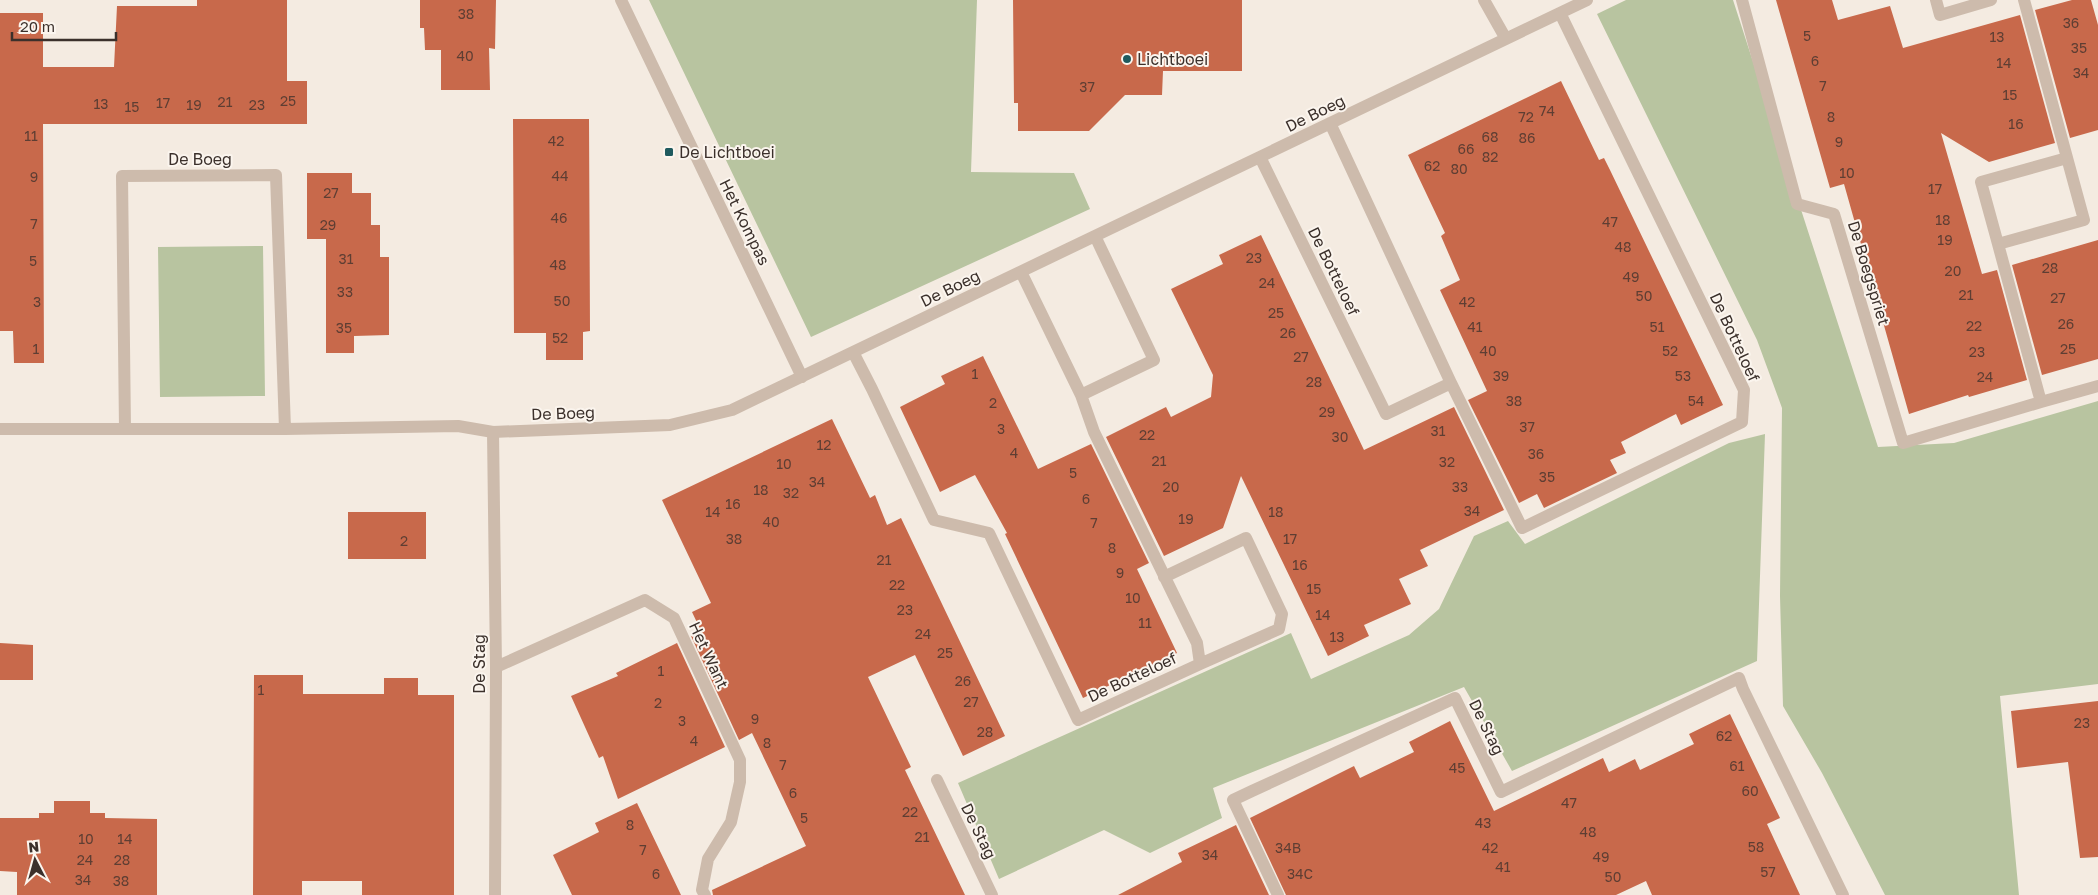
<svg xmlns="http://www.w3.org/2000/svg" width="2098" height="895" font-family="'Golos Text',sans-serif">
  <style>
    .green { fill: #b8c4a0 }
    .building { fill: #c8694b }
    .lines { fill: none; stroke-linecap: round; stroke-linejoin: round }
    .minor { stroke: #cdbbac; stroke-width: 12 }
    .poi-dot { fill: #1f5a5e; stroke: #fbf5ee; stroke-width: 2 }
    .labels { text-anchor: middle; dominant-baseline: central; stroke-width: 4; stroke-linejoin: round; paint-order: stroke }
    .number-label { font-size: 14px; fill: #5e3e33 }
    .poi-label { font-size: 16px; fill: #3b302b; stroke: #fbf5ee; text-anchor: start }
    .street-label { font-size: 16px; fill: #3b302b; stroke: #fbf5ee }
  </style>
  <rect width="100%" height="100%" fill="#f4ebe1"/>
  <path class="green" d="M649,0H977L971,172L1074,173L1090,209L811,337Z
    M1626,0H1733L1878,447L1954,443L2098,401V684L2000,696L2019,895H1885L1822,773L1783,706L1780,596L1782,408L1757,340L1597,14Z
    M263,246L265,396L160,397L158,247Z
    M1765,434L1757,661L1512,771L1464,687L1213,788L1222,818L1150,853L1104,830L999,879L958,783L1291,633L1311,679L1409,635L1439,609L1474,536L1508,521L1525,544L1729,443Z"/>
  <path class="building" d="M197,0H287V81H307V124H43L44,363H14L13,331H0V13H43V67H114L117,6H197Z
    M420,0H496L495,49L489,48L490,90H441V50H425L424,28H420Z
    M1013,0H1242V71H1163L1162,95H1125L1089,131H1018V103H1014Z
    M1776,0H1832L1838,20L1890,6L1903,48L2020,15L2055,143L1989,162L1941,133L1982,274L1997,270L2027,380L1969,397L1968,395L1909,414L1844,184L1830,188Z
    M2072,0H2091L2098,25V130L2070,138L2035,10Z
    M1561,81L1599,160L1604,158L1610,170L1723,405L1681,425L1676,414L1621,442L1626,453L1610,460L1617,473L1544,508L1537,494L1519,503L1468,400L1487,391L1440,290L1460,280L1441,236L1445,233L1408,155Z
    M513,119H589L590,331L583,332V360H546V333H514Z
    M307,173H352V193H371V225H380V257H389V335L354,336V353H326V239H307Z
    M1261,235L1364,450L1454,407L1504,510L1420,550L1428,566L1399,579L1411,604L1364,625L1369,636L1328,656L1241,476L1223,528L1164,556L1106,437L1166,407L1171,417L1211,397L1213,375L1171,289L1223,264L1219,255Z
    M2098,240V359L2042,375L2012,265Z
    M983,356L1038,469L1091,444L1149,563L1137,569L1177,653L1083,698L1005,534L1007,533L975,475L940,492L900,407L945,384L941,376Z
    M832,419L870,498L875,495L887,525L901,518L1005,736L963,756L915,655L868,677L911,767L905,770L965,895H713L712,890L806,846L752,733L739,740L691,636L701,631L692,612L711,603L662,500Z
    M348,512H426V559H348Z
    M0,643L33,645V680H0Z
    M677,643L725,747L618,799L603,756L599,758L571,696L618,676L616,673Z
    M254,675H303V694H384V678H418V695H454V895H362V881H302V895H253Z
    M2098,701V857L2080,858L2068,762L2017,768L2011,711Z
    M1730,714L1780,818L1767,824L1800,895H1652L1646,881L1616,895H1286L1250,818L1354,766L1360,778L1414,752L1409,742L1450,721L1494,811L1603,758L1609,772L1635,759L1640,770L1694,744L1689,734Z
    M54,801H90V813H105V818L157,819V895H17V872L0,871V818H39V813H54Z
    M637,803L681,895H572L553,855L599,832L595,823Z
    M1236,825L1269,895H1118L1182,862L1178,853Z"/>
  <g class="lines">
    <path class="minor" d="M621,0L802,377
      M1484,0L1506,39
      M1742,0L1797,204L1834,214L1903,443L2041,402L1998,244L2084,220L2024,0
      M1936,0L1940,15L1991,0
      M1260,157L1386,414L1451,383L1330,123
      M1998,244L1981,182L2067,158
      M1021,272L1081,395L1154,360L1095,236
      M853,352L872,389L934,520L989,533L1078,720L1200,664L1197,643L1094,432L1081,395
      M1451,383L1522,528L1742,422L1744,390L1560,13
      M2041,402L2098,386
      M0,429H285L458,426L493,432L670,425L732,410L1587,0
      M125,429L122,176L276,175L285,429
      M493,432L496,667L495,895
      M1164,577L1246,538L1282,614L1279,629L1200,664
      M496,667L645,600L674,618L740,760V782L731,822L708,859L702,890L705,895
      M937,780L992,895
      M1278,895L1233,800L1252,791L1455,698L1501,792L1739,678L1743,689L1843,895"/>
  </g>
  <g class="poi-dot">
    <circle cx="1127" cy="59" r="5"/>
    <rect x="664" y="147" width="10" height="10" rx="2.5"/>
  </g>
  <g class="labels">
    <g class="number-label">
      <text x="466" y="13">38</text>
      <text x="2071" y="22">36</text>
      <text x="1807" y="35">5</text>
      <text x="1997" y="36">13</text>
      <text x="2079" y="47">35</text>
      <text x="465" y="55">40</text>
      <text x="1815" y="60">6</text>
      <text x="2004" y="62">14</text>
      <text x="2081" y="72">34</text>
      <text x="1823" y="85">7</text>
      <text x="1087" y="86">37</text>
      <text x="2010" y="94">15</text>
      <text x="288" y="100">25</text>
      <text x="225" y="101">21</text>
      <text x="163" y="102">17</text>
      <text x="101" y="103">13</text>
      <text x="194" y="104">19</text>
      <text x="257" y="104">23</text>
      <text x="132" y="106">15</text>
      <text x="1547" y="110">74</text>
      <text x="1526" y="116">72</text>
      <text x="1831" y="116">8</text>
      <text x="2016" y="123">16</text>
      <text x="31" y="135">11</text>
      <text x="1490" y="136">68</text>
      <text x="1527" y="137">86</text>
      <text x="556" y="140">42</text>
      <text x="1839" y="141">9</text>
      <text x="1466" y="148">66</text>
      <text x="1490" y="156">82</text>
      <text x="1432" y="165">62</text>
      <text x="1459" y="168">80</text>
      <text x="1847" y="172">10</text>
      <text x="560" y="175">44</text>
      <text x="34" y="176">9</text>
      <text x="1935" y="188">17</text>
      <text x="331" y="192">27</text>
      <text x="559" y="217">46</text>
      <text x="1943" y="219">18</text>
      <text x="1610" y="221">47</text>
      <text x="34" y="223">7</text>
      <text x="328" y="224">29</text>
      <text x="1945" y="239">19</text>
      <text x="1623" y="246">48</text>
      <text x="1254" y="257">23</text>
      <text x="346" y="258">31</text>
      <text x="33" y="260">5</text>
      <text x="558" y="264">48</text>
      <text x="2050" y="267">28</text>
      <text x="1953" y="270">20</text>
      <text x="1631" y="276">49</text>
      <text x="1267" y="282">24</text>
      <text x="345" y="291">33</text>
      <text x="1966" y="294">21</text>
      <text x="1644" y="295">50</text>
      <text x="2058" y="297">27</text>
      <text x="562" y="300">50</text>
      <text x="37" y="301">3</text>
      <text x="1467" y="301">42</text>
      <text x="1276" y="312">25</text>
      <text x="2066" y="323">26</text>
      <text x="1974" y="325">22</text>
      <text x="1475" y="326">41</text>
      <text x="1657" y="326">51</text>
      <text x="344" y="327">35</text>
      <text x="1288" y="332">26</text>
      <text x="560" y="337">52</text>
      <text x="36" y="348">1</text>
      <text x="2068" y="348">25</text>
      <text x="1488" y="350">40</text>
      <text x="1670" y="350">52</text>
      <text x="1977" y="351">23</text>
      <text x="1301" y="356">27</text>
      <text x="975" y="373">1</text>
      <text x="1501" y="375">39</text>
      <text x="1683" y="375">53</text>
      <text x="1985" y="376">24</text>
      <text x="1314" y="381">28</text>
      <text x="1514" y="400">38</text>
      <text x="1696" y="400">54</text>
      <text x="993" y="402">2</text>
      <text x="1327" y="411">29</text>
      <text x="1527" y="426">37</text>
      <text x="1001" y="428">3</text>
      <text x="1438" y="430">31</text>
      <text x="1147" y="434">22</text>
      <text x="1340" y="436">30</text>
      <text x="824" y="444">12</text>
      <text x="1014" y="452">4</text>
      <text x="1536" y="453">36</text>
      <text x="1159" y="460">21</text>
      <text x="1447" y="461">32</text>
      <text x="784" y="463">10</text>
      <text x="1073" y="472">5</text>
      <text x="1547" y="476">35</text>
      <text x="817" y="481">34</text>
      <text x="1171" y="486">20</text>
      <text x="1460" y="486">33</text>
      <text x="761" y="489">18</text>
      <text x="791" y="492">32</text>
      <text x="1086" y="498">6</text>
      <text x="733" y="503">16</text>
      <text x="1472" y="510">34</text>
      <text x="713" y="511">14</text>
      <text x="1276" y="511">18</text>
      <text x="1186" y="518">19</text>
      <text x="771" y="521">40</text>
      <text x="1094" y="522">7</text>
      <text x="734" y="538">38</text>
      <text x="1290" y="538">17</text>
      <text x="404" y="540">2</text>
      <text x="1112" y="547">8</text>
      <text x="884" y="559">21</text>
      <text x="1300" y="564">16</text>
      <text x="1120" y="572">9</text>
      <text x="897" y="584">22</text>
      <text x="1314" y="588">15</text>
      <text x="1133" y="597">10</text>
      <text x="905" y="609">23</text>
      <text x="1323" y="614">14</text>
      <text x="1145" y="622">11</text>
      <text x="923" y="633">24</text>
      <text x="1337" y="636">13</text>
      <text x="945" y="652">25</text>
      <text x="661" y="670">1</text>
      <text x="963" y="680">26</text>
      <text x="261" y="689">1</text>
      <text x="971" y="701">27</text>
      <text x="658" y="702">2</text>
      <text x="755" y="718">9</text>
      <text x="682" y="720">3</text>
      <text x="2082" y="722">23</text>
      <text x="985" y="731">28</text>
      <text x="1724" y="735">62</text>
      <text x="694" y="740">4</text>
      <text x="767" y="742">8</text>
      <text x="783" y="764">7</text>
      <text x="1737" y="765">61</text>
      <text x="1457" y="767">45</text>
      <text x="1750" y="790">60</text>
      <text x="793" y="792">6</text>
      <text x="1569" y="802">47</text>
      <text x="910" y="811">22</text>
      <text x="804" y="817">5</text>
      <text x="1483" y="822">43</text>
      <text x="630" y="824">8</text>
      <text x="1588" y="831">48</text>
      <text x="922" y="836">21</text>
      <text x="86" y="838">10</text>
      <text x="125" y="838">14</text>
      <text x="1756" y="846">58</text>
      <text x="1288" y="847">34B</text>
      <text x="1490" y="847">42</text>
      <text x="643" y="849">7</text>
      <text x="1210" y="854">34</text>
      <text x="1601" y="856">49</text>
      <text x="85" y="859">24</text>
      <text x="122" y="859">28</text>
      <text x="1503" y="866">41</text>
      <text x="1768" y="871">57</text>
      <text x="656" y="873">6</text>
      <text x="1300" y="873">34C</text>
      <text x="1613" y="876">50</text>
      <text x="83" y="879">34</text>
      <text x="121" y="880">38</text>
    </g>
    <g class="poi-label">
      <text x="1137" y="59">Lichtboei</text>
      <text x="679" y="152">De Lichtboei</text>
    </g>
    <g class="street-label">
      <text transform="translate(1315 113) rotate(-26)">De Boeg</text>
      <text x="200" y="159">De Boeg</text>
      <text transform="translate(745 222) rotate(64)">Het Kompas</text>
      <text transform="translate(1334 271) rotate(64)">De Botteloef</text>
      <text transform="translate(1869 273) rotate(73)">De Boegspriet</text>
      <text transform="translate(950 288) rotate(-26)">De Boeg</text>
      <text transform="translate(1735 337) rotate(65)">De Botteloef</text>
      <text transform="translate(563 413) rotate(-2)">De Boeg</text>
      <text transform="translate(709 655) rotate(65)">Het Want</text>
      <text transform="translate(479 664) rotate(-90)">De Stag</text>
      <text transform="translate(1132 677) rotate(-25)">De Botteloef</text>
      <text transform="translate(1487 727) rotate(64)">De Stag</text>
      <text transform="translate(979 831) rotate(64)">De Stag</text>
    </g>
  </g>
  <g transform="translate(35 860) rotate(354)" stroke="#fbf5ee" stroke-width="4" paint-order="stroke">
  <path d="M0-4L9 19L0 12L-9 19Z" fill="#3b302b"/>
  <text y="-8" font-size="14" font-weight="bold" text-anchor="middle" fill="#3b302b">N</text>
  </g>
  <path d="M12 32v8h104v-8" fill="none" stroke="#3b302b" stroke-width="2.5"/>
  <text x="20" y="32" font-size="15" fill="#3b302b" stroke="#fbf5ee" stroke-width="4" paint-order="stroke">20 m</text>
</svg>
